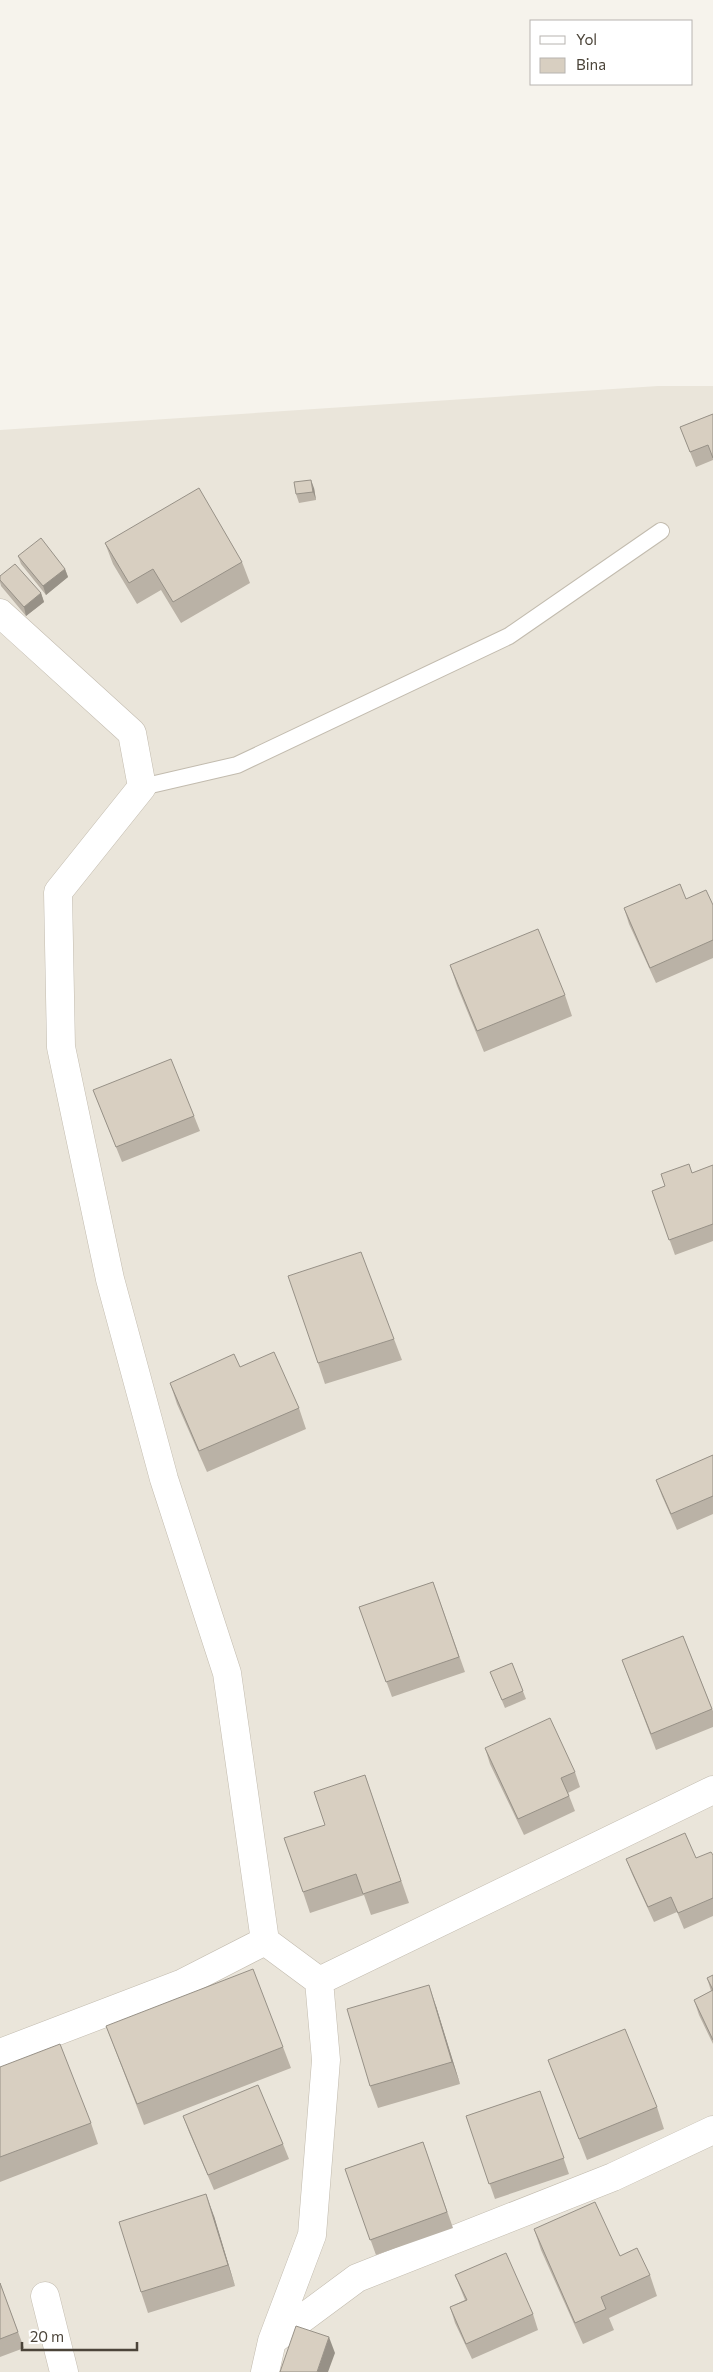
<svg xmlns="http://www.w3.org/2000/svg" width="713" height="2372" font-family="Commissioner,sans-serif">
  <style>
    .residential { fill: #eae5da }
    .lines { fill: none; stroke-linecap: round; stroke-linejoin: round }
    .service-casing { stroke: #c2bbae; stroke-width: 18 }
    .minor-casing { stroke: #c2bbae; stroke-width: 29 }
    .service { stroke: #fff; stroke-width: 16 }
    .minor { stroke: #fff; stroke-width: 28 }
    .wall { fill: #bab2a6 }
    .shaded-wall { fill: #979187 }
    .building { fill: #d8cfc1; stroke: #979187 }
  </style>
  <rect width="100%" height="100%" fill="#f6f3ec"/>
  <path class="residential" d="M658,386H713V2372H0V430Z"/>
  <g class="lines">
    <defs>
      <path id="service" d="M142,787L237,765L509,636L661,531"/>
      <path id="minor" d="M0,613L132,733L142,787L58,892L61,1047L110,1279L164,1479L227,1673L265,1941L319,1981
        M0,2053L183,1983L265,1941
        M45,2296L64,2372
        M272,2341L357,2278L613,2177L713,2130
        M265,2372L272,2341L312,2235L326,2060L319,1981L713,1790"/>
    </defs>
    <use href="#service" class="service-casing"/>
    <use href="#minor" class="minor-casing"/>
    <use href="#service" class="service"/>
    <use href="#minor" class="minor"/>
  </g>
  <path class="wall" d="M713,414V460L696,467L680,427Z
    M314,488L316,500L299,503L296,494Z
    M105,543L242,562L250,583L181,623L161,590L137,604L113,564Z
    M18,556L65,569L68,577L46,595L21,564Z
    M0,576L41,593L44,602L26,616L1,586L0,582Z
    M686,899L713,905V958L656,983L629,924L624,908Z
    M450,965L565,995L572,1016L484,1052L457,986Z
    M93,1090L194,1116L200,1131L122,1162Z
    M713,1165V1241L675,1255L652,1191L665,1186L692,1173Z
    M394,1339L402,1360L325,1384L318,1363Z
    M170,1383L299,1408L306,1429L207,1472L177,1404Z
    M713,1455V1514L677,1530L662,1496L656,1480Z
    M433,1582L465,1672L392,1697L359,1607Z
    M683,1636L713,1711V1727L656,1750L622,1660Z
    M512,1663L526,1699L505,1708L490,1672Z
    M485,1748L575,1772L580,1787L568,1793L575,1811L524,1835L490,1764Z
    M365,1775L409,1903L371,1915L364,1895L310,1913L303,1892L325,1825Z
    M713,1855V1916L684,1929L677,1912L654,1922L632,1874L626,1859L696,1858Z
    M713,1975V2044L699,2015L694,2000L711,1991L707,1978Z
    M436,2006L460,2084L378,2108L370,2086Z
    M106,2026L283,2047L291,2068L144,2125Z
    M548,2060L657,2107L664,2129L587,2160Z
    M0,2067L91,2123L98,2144L0,2182Z
    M540,2091L569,2174L495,2199L466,2116Z
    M183,2116L283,2144L289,2159L214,2190L189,2132Z
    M423,2142L453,2228L376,2255L345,2169Z
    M214,2216L235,2286L148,2313L141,2292Z
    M534,2229L620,2256L650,2275L657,2296L609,2318L614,2330L583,2344L541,2250Z
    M455,2275L533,2314L538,2330L472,2359L455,2323L450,2307L465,2300Z
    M0,2283L24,2348L0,2357Z"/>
  <path class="shaded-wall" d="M311,480L314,488L316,500L313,492Z
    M65,569L68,577L46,595L43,586Z
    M41,593L44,602L26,616L24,607Z
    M429,1985L436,2006L460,2084L452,2062Z
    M206,2194L214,2216L235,2286L228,2265Z
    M329,2337L335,2353L328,2372H317Z"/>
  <path class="building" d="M713,414V458L708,445L690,452L680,427Z
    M311,480L313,492L296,494L294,482Z
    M199,488L242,562L173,602L153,569L129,583L105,543Z
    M41,538L65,569L43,586L18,556Z
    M15,564L41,593L24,607L0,580V576Z
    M680,884L686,899L706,890L713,905V940L650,968L624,908Z
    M538,929L565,995L477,1031L450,965Z
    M171,1059L194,1116L116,1147L93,1090Z
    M689,1164L692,1173L713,1165V1224L669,1240L652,1191L665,1186L661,1174Z
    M361,1252L394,1339L318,1363L288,1276Z
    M274,1352L299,1408L199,1451L170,1383L234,1354L240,1367Z
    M713,1455V1496L671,1514L656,1480Z
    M433,1582L459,1657L386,1682L359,1607Z
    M683,1636L712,1709L651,1734L622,1660Z
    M512,1663L523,1691L502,1700L490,1672Z
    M550,1718L575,1772L561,1778L569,1796L518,1819L485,1748Z
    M365,1775L401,1881L363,1894L356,1874L303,1892L284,1838L325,1825L314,1792Z
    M685,1833L696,1858L711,1852L713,1855V1898L678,1913L671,1897L648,1907L626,1859Z
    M253,1969L283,2047L137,2104L106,2026Z
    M713,1975V2040L694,2000L713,1990L707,1978Z
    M429,1985L452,2062L370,2086L347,2009Z
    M625,2029L657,2107L579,2139L548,2060Z
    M60,2044L91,2123L0,2157V2067Z
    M258,2085L283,2144L208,2175L183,2116Z
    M540,2091L564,2158L489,2184L466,2116Z
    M423,2142L447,2212L370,2240L345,2169Z
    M206,2194L228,2265L141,2292L119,2222Z
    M595,2202L620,2256L637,2248L650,2275L601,2297L606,2309L575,2323L534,2229Z
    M506,2253L533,2314L466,2344L450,2307L467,2300L455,2275Z
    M0,2283L18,2332L0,2339Z
    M296,2326L329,2337L317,2372H280Z"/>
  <rect x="530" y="20" width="162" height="65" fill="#ffffff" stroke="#b7b4b0"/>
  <rect x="540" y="36" width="25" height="8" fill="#ffffff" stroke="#b7b4b0"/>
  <text x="576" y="45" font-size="15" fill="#4b4439">Yol</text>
  <rect x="540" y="58" width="25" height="15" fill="#d8cfc1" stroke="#b7b4b0"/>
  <text x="576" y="70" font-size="15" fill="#4b4439">Bina</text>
  <path d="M22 2342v8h115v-8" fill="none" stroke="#4b4439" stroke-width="2.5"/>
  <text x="30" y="2342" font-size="15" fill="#4b4439" stroke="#ffffff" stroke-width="4" paint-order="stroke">20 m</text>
</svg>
